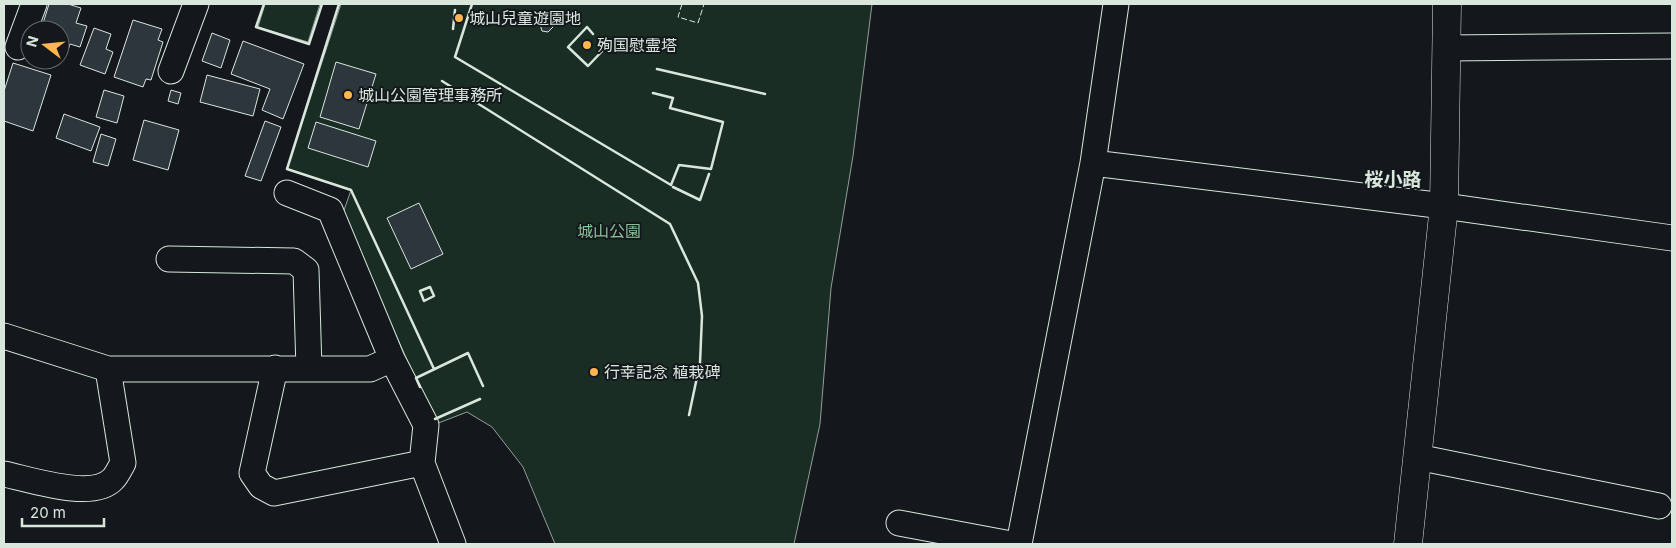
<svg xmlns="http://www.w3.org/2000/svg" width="1676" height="548" font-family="Inter,'Noto Sans JP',sans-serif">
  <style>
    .green { fill: #1a2d24; stroke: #939e99 }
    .building { fill: #2c363c; stroke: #d8e6dc }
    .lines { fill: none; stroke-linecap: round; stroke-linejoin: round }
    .minor-casing { stroke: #d8e6dc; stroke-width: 27 }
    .tertiary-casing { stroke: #d8e6dc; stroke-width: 29 }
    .minor { stroke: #14181c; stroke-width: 25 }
    .tertiary { stroke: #14181c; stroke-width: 28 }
    .fence { stroke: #d8e6dc; stroke-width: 1; stroke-dasharray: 6 2.5; stroke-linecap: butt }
    .wall { stroke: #d8e6dc; stroke-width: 2.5 }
    .poi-dot { fill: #ffb74d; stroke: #14181c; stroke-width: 2 }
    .labels { text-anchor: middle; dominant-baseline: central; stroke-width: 4; stroke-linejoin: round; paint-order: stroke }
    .poi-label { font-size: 16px; fill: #d8e6dc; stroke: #14181c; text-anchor: start }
    .park-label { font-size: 16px; fill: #8ac095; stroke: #14181c }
    .quarter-label { font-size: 19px; font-weight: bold; fill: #d8e6dc; stroke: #14181c }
  </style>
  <rect width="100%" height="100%" fill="#14181c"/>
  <path class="green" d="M265,4H320L308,42L258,27Z
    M341,4H872L853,156L831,288L820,424L794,544H555L523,467L492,427L467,412L436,424L342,216L351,190L287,169Z"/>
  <path class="building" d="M49,4H68L81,8L76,23L87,26L80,47L70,44L67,53L60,51V30H41Z
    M545,19L551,21L553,27L548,32L542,31L540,24Z
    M133,20L162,29L158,40L163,42L151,80L146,79L143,87L114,77Z
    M94,28L111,34L106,49L113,52L105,74L80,65Z
    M212,33L230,40L221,68L202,61Z
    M243,41L304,64L283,119L262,110L270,89L231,74Z
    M336,62L376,74L359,129L320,117Z
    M13,63L51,75L33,131L4,121V91Z
    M207,75L260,89L253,116L200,102Z
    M104,90L124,96L117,123L96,117Z
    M171,90L181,93L178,104L168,101Z
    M64,114L100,127L91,151L56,138Z
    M144,120L179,130L168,170L133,160Z
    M265,121L281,127L261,181L245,176Z
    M316,122L376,141L368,167L308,148Z
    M101,134L116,139L108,166L93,162Z
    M419,203L443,254L411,269L387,218Z"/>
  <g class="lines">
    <defs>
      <path id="minor" d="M18,47L34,4
        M1446,48L1672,46
        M171,71L196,4
        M1093,163L1444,206L1672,238
        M287,193L330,210L392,359
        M169,259L294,261L306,270L309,369
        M4,336L108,369H370L392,359L426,425L422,463L453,544
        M275,368L252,473L261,486L274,493L422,463
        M1417,457L1659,506
        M4,474C29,479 93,501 113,479C117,475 120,468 123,463L108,369
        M899,523L1011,544
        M1019,544L1093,163L1116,4"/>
      <path id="tertiary" d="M1408,544L1444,206L1447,4"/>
    </defs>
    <use href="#minor" class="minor-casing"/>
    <use href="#tertiary" class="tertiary-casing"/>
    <use href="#minor" class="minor"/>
    <use href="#tertiary" class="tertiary"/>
    <path class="fence" d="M682,4L678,17L698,23L704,4
      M324,54L339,4"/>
    <path class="wall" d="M264,4L256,27L309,44L322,4
      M339,4L287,169L351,190L434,369
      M472,4L455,57L671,185L679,165L711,169L723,122L670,108L673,98L653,93
      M453,29L455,10
      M593,34L587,27L568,47L588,66L606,47L599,39
      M657,69L765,94
      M442,81L670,224L698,283L702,316L700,363L689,415
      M673,187L700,200L709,174
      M430,287L434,296L424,301L420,291Z
      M420,387L416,378L468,353L483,386
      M435,419L480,399"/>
  </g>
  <g class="poi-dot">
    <circle cx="459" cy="18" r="5"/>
    <circle cx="587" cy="45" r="5"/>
    <circle cx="348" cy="95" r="5"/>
    <circle cx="594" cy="372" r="5"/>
  </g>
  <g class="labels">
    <g class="poi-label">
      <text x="469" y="18">城山兒童遊園地</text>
      <text x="597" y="45">殉国慰霊塔</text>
      <text x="358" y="95">城山公園管理事務所</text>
      <text x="604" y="372">行幸記念 植栽碑</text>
    </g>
    <g class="park-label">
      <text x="609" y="231">城山公園</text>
    </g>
    <g class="quarter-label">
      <text x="1393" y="179">桜小路</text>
    </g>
  </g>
  <rect width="1676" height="548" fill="none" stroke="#d8e6dc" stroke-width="10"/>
  <g transform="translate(45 45) rotate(286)"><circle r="24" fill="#14181c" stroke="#626a69"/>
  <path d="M0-4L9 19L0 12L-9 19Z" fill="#ffb74d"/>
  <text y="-8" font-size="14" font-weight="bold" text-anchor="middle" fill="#d8e6dc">N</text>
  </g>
  <path d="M22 518v8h82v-8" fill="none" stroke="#d8e6dc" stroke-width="2.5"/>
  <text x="30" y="518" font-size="15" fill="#d8e6dc" stroke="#14181c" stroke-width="4" paint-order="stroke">20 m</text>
</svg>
